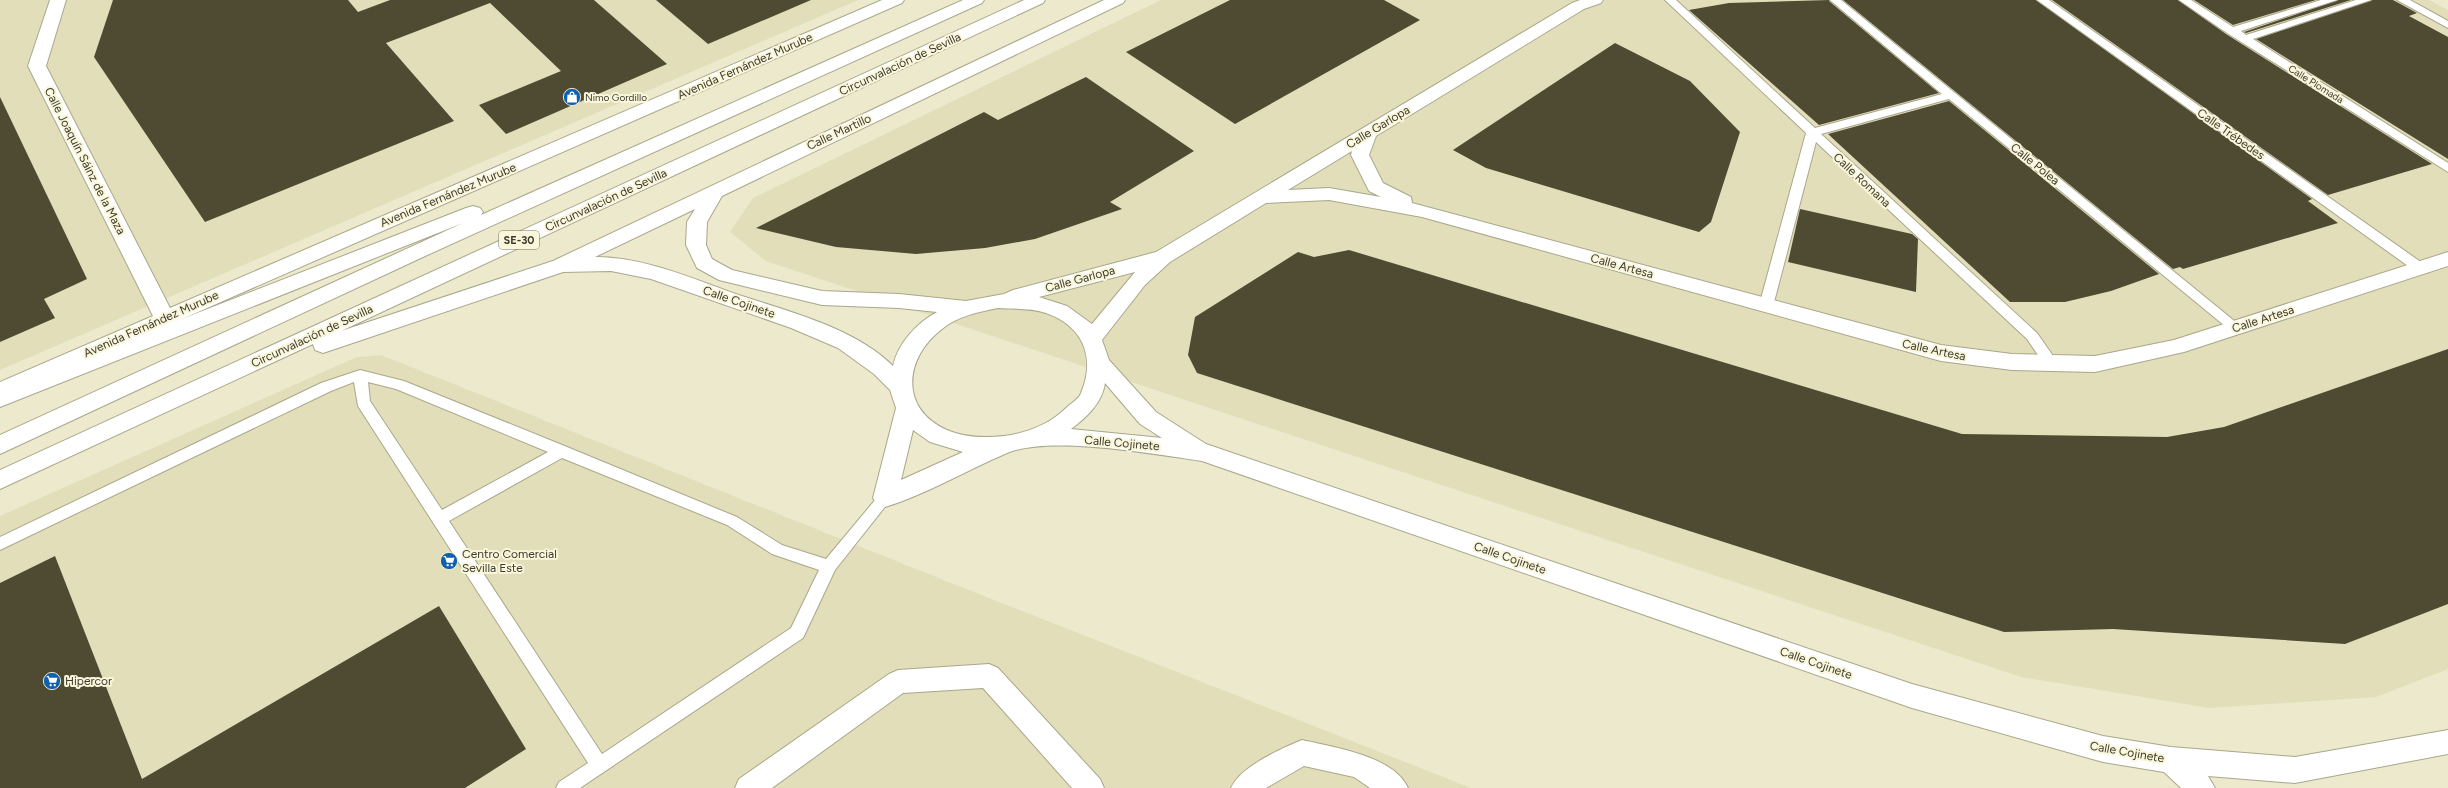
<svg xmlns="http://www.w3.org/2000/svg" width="2448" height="788" font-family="Figtree,sans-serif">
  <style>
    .built { fill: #e2deba }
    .building { fill: #4e4b32 }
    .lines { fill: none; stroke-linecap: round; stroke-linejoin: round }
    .service-casing { stroke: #a9a78b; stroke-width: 2 }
    .minor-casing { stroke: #a9a78b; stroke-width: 2 }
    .motorway-casing { stroke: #a9a78b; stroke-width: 2 }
    .service { fill: #fff; fill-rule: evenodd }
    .minor { fill: #fff; fill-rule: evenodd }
    .motorway { fill: #fff; fill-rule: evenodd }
    .labels { text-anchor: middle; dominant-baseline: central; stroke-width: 4; stroke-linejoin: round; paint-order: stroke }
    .far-street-label { font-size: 10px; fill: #3d3b30; stroke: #f9f6d9 }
    .far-poi-label { font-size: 10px; fill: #3d3b30; stroke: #f9f6d9; text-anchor: start }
    .shield { fill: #f9f6d9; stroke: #757363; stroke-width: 1 }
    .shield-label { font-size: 11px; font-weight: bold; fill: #3d3b30 }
    .street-label { font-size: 12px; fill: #3d3b30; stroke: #f9f6d9 }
    .poi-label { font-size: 12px; fill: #3d3b30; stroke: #f9f6d9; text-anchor: start }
  </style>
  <rect width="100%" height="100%" fill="#ece9cc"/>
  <path class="built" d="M0,0H858L0,370Z
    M1161,0H2429L2448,10V669L2376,697L2209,708L2021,677L766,261L730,232L753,198Z
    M381,355L946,581L1471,788H0V516L357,357Z"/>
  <path class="building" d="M113,0H348L358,12L390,0H594L667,64L506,134L479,105L561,71L490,3L386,43L454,121L205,222L94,57Z
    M656,0H811L708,44Z
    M1230,0H1384L1420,20L1235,124L1126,52Z
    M1829,0V1L1939,93L1819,125L1689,10L1729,3Z
    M1843,0H2036L2312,199L2308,201L2338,223L2183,269L2180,267L2173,269Z
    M2052,0H2178L2226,34L2432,164L2328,195Z
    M2194,0H2316L2233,25Z
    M2338,0H2351L2246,33L2244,32Z
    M2372,0H2393L2417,13L2409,16L2448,37V159L2256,39Z
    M1615,43L1690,81L1740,132L1711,222L1699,232L1486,168L1453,150Z
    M1086,77L1194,151L1110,202L1122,209L1035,239L985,248L916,254L836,247L756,228L984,112L998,120Z
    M0,97L87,279L44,299L55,318L0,342Z
    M1949,101L2159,274L2111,291L2065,302H2010L1828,134Z
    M1800,209L1912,234L1918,239L1916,292L1788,262Z
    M1349,250L1962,434L2167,437L2224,427L2448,349V604L2345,644L2113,629L2004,632L1197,373L1188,355L1195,317L1298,252L1314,257Z
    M55,556L142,779L439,606L526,749L465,788H0V583Z"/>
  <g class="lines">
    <defs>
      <path id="service" d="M1665,0H1676L1815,128L1942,94L1830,0H1841L2243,328L2241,331H2231L1949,99L1821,134L2037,333L2058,363L2056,367H2046L2027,339L1816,142L1773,306L1771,309H1761L1759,306L1806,133Z
        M2037,0H2049L2425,265L2426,268L2425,271H2415Z
        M2179,0H2191L2233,27L2321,0H2337L2241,31L2246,35L2356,0H2371L2253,39L2448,163V172L2227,33Z
        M2397,0H2410L2448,21V28Z
        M360,370L404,381L567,447L737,517L782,545L826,559L880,494L885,492L890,494L892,498L835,570L803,638L580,788H556L559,782L588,763L358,406L354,382L331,391L0,550V537L321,383ZM368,382L396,389L548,452L442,510L370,401ZM562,458L727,525L772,554L819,570L791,628L602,754L449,521Z"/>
      <path id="minor" d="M50,0H66L46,66L170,308L882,0H904L902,3L0,399V382L153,316L28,66Z
        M1104,0H1125L1123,3L722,196L707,222L706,245L712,259L732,270L822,291L899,294L966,301L1004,294L1013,290L1156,252L1572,3L1580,0H1603L1601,3L1584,9L1376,136L1369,155L1383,183L1411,197L1412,203L1941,345L2012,354L2095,356L2174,340L2448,252V266L2184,352L2095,372L2012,370L1941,361L1422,217L1329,200L1266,203L1170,262L1145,285L1102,340L1109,360L1156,412L1206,444L1912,684L2103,736L2171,747L2295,757L2448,730V754L2295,783L2208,776L2215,788H2181L2164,772L2103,762L1912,708L1202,461C1154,454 1050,435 1007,453C967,470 927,494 885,507L877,505L873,498L896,408L890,390L874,374L838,348L791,328L651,279L611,271L562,272L555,270L552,265L555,260ZM1352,151L1351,155L1369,191L1381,197L1329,188L1288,190ZM695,209L687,222L686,245L697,268L719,280L822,305L899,308L937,312C917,323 898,343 893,366C854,327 786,311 736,294C691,278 644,257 595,257ZM1135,272L1092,324L1067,306L1039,297ZM998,308C1014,309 1031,308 1046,313C1083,326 1096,357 1081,393C1079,399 1071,403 1066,408C1050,424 1027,433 1004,436C986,438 965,438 947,430C899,409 904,358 942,329C958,316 978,312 998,308ZM1105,383L1140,424L1162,438L1071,429C1087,417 1102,403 1105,383ZM913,430L930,442L963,452L901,480Z
        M989,664L998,668L1100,779L1104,788H1072L983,688L903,693L772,788H735L739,779L889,674L898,670Z
        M1302,740C1333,747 1394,756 1408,788H1370L1354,777L1304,766L1266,788H1231C1240,767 1280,749 1302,740Z"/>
      <path id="motorway" d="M963,0H984L982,3L423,257L0,454V435L463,223L0,407V390L466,208L473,206L480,208L483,212L481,215Z
        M1024,0H1045L1043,3L341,331L562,258L569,260L572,265L569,270L323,353L315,350L313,344L0,489V470Z"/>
    </defs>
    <use href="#service" class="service-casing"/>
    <use href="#minor" class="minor-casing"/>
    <use href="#motorway" class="motorway-casing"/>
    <use href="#service" class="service"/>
    <use href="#minor" class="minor"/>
    <use href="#motorway" class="motorway"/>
  </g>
  <defs>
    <symbol id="shop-disc" viewBox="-11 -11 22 22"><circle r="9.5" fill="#0f61af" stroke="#f9f6d9"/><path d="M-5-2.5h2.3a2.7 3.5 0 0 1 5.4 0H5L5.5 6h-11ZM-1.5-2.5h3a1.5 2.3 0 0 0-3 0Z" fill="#fff"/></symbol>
    <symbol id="supermarket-disc" viewBox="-11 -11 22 22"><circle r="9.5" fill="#0f61af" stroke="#f9f6d9"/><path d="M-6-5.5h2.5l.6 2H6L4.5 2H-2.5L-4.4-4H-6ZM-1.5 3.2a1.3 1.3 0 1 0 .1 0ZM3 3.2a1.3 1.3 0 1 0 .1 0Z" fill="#fff"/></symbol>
  </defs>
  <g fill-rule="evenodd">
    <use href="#shop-disc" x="562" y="87" width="20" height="20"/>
    <use href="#supermarket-disc" x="439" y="551" width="20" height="20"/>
    <use href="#supermarket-disc" x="42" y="671" width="20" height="20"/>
  </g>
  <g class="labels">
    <g class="far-street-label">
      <text transform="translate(2316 84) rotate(32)">Calle Plomada</text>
    </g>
    <g class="far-poi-label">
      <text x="585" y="97">Nimo Gordillo</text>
    </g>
    <rect class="shield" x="499" y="231" width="40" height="18" rx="3"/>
    <g class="shield-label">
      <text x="519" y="240">SE-30</text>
    </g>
    <g class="street-label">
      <text transform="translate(900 64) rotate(-25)">Circunvalación de Sevilla</text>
      <text transform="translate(745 66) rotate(-24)">Avenida Fernández Murube</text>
      <text transform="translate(1378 127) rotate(-31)">Calle Garlopa</text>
      <text transform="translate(839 132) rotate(-25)">Calle Martillo</text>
      <text transform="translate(2231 134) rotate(35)">Calle Trébedes</text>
      <text transform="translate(85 161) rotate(63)">Calle Joaquín Sáinz de la Maza</text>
      <text transform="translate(2035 164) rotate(39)">Calle Polea</text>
      <text transform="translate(1862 180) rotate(43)">Calle Romana</text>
      <text transform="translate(448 195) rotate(-23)">Avenida Fernández Murube</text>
      <text transform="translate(606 200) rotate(-25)">Circunvalación de Sevilla</text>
      <text transform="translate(1622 266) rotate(15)">Calle Artesa</text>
      <text transform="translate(1080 279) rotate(-15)">Calle Garlopa</text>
      <text transform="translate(739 302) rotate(19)">Calle Cojinete</text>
      <text transform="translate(2263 319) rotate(-18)">Calle Artesa</text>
      <text transform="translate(151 324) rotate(-24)">Avenida Fernández Murube</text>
      <text transform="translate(312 336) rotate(-25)">Circunvalación de Sevilla</text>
      <text transform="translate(1934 350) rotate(12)">Calle Artesa</text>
      <text transform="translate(1122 443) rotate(5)">Calle Cojinete</text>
      <text transform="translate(1510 558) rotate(19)">Calle Cojinete</text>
      <text transform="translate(1816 663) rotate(19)">Calle Cojinete</text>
      <text transform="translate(2127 752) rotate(10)">Calle Cojinete</text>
    </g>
    <g class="poi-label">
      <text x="462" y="554">Centro Comercial<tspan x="462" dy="14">Sevilla Este</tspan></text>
      <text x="65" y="681">Hipercor</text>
    </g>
  </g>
</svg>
